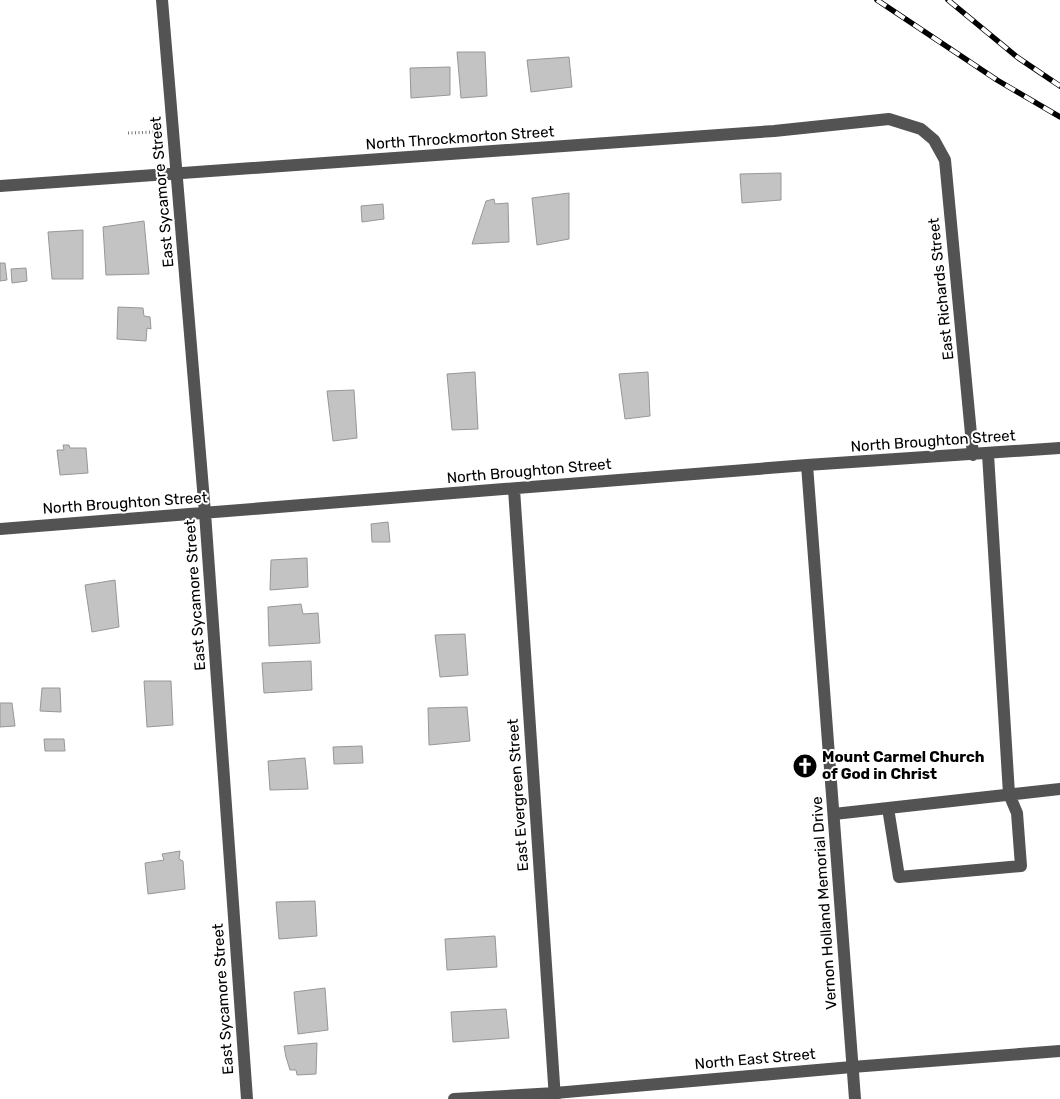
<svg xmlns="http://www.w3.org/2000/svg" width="1060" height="1099" font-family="Rubik,sans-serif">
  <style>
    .building { fill: #c3c3c3; stroke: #979797 }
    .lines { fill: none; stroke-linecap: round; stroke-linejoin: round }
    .path { stroke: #757575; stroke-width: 3; stroke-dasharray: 1 2.5; stroke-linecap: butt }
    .minor { stroke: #535353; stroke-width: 12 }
    .rail-casing { stroke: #000; stroke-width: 5.5 }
    .rail { stroke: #fff; stroke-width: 4; stroke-dasharray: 11; stroke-linecap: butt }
    .labels { text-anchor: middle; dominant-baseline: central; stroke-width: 4; stroke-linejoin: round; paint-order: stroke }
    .street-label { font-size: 15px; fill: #000; stroke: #fff }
    .poi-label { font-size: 15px; font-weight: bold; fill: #000; stroke: #fff; text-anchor: start }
  </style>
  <rect width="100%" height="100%" fill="#fff"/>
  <path class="building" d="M457,52H485L487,96L461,98Z
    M569,57L572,87L531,92L527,60Z
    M450,67V95L411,98L410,68Z
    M781,173V200L742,203L740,174Z
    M569,193V239L537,245L532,198Z
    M494,199L495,204L508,203L509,242L472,244L486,201Z
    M383,204L384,219L362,222L361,206Z
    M144,221L149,274L106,275L103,227Z
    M83,230V279H52L48,232Z
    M0,263H5L7,280L0,281Z
    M26,268L27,281L12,283L11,269Z
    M118,307L143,308L144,316L150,317L151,329L147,328L146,341L117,339Z
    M475,372L478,429L452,430L447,374Z
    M648,372L650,416L625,419L619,374Z
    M354,390L357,438L333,441L327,391Z
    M63,445H69L70,448H86L88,473L60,475L57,450H64Z
    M388,522L390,542H372L371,524Z
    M307,558L308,587L270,590L271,560Z
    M115,580L119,627L92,632L85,585Z
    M301,604L303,614L318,613L320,643L269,646L268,607Z
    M465,634L468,675L440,677L435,635Z
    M311,661L312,690L264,693L262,663Z
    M144,681H171L173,725L147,727Z
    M42,688H60L61,712L40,711Z
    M0,703H12L15,726L0,727Z
    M467,707L470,741L429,745L428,708Z
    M44,739H64L65,751H45Z
    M362,746L363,763L334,764L333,747Z
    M305,758L308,789L270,790L268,761Z
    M180,851L179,859L183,861L185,889L148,894L145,863L164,860L162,854Z
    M315,901L317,936L279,939L276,902Z
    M495,936L497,967L447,970L445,939Z
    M325,988L328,1030L298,1034L294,992Z
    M506,1009L509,1038L453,1042L451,1012Z
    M317,1043L316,1074L297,1075L296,1070H290L286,1057L284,1046Z"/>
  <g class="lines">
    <path class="path" d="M128,133L157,132"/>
    <path class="minor" d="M162,0L205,513L247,1099
      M0,186L774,131L889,119L921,129L934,140L945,160L973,455
      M807,465L855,1099
      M514,489L555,1099
      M0,529L807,465L1060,448
      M888,808L899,877L1021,866L1017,813L1009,794L988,454
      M834,814L1060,789
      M454,1099L555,1093L852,1067L1060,1051"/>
    <defs>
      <path id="rail" d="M877,0L997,80L1060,117
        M948,0L1017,57L1060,86"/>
    </defs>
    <use href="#rail" class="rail-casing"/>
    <use href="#rail" class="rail"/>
  </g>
  <defs>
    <symbol id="church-disc" viewBox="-11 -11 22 22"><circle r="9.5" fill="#000" stroke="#fff"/><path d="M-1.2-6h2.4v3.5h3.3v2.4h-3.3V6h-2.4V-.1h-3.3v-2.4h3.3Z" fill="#fff"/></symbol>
  </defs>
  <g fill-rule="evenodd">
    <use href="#church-disc" x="791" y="752" width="28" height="28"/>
  </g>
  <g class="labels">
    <g class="street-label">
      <text transform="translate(460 138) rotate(-4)">North Throckmorton Street</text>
      <text transform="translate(162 192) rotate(-95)">East Sycamore Street</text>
      <text transform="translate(941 289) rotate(-96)">East Richards Street</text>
      <text transform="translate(933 441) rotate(-4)">North Broughton Street</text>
      <text transform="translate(529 471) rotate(-5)">North Broughton Street</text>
      <text transform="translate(125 503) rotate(-4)">North Broughton Street</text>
      <text transform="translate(195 595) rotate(-94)">East Sycamore Street</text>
      <text transform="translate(518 795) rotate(-94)">East Evergreen Street</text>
      <text transform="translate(824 903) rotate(-94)">Vernon Holland Memorial Drive</text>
      <text transform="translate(223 999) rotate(-94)">East Sycamore Street</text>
      <text transform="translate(755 1059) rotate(-5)">North East Street</text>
    </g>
    <g class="poi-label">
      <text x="822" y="757">Mount Carmel Church<tspan x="822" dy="17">of God in Christ</tspan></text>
    </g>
  </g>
</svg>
